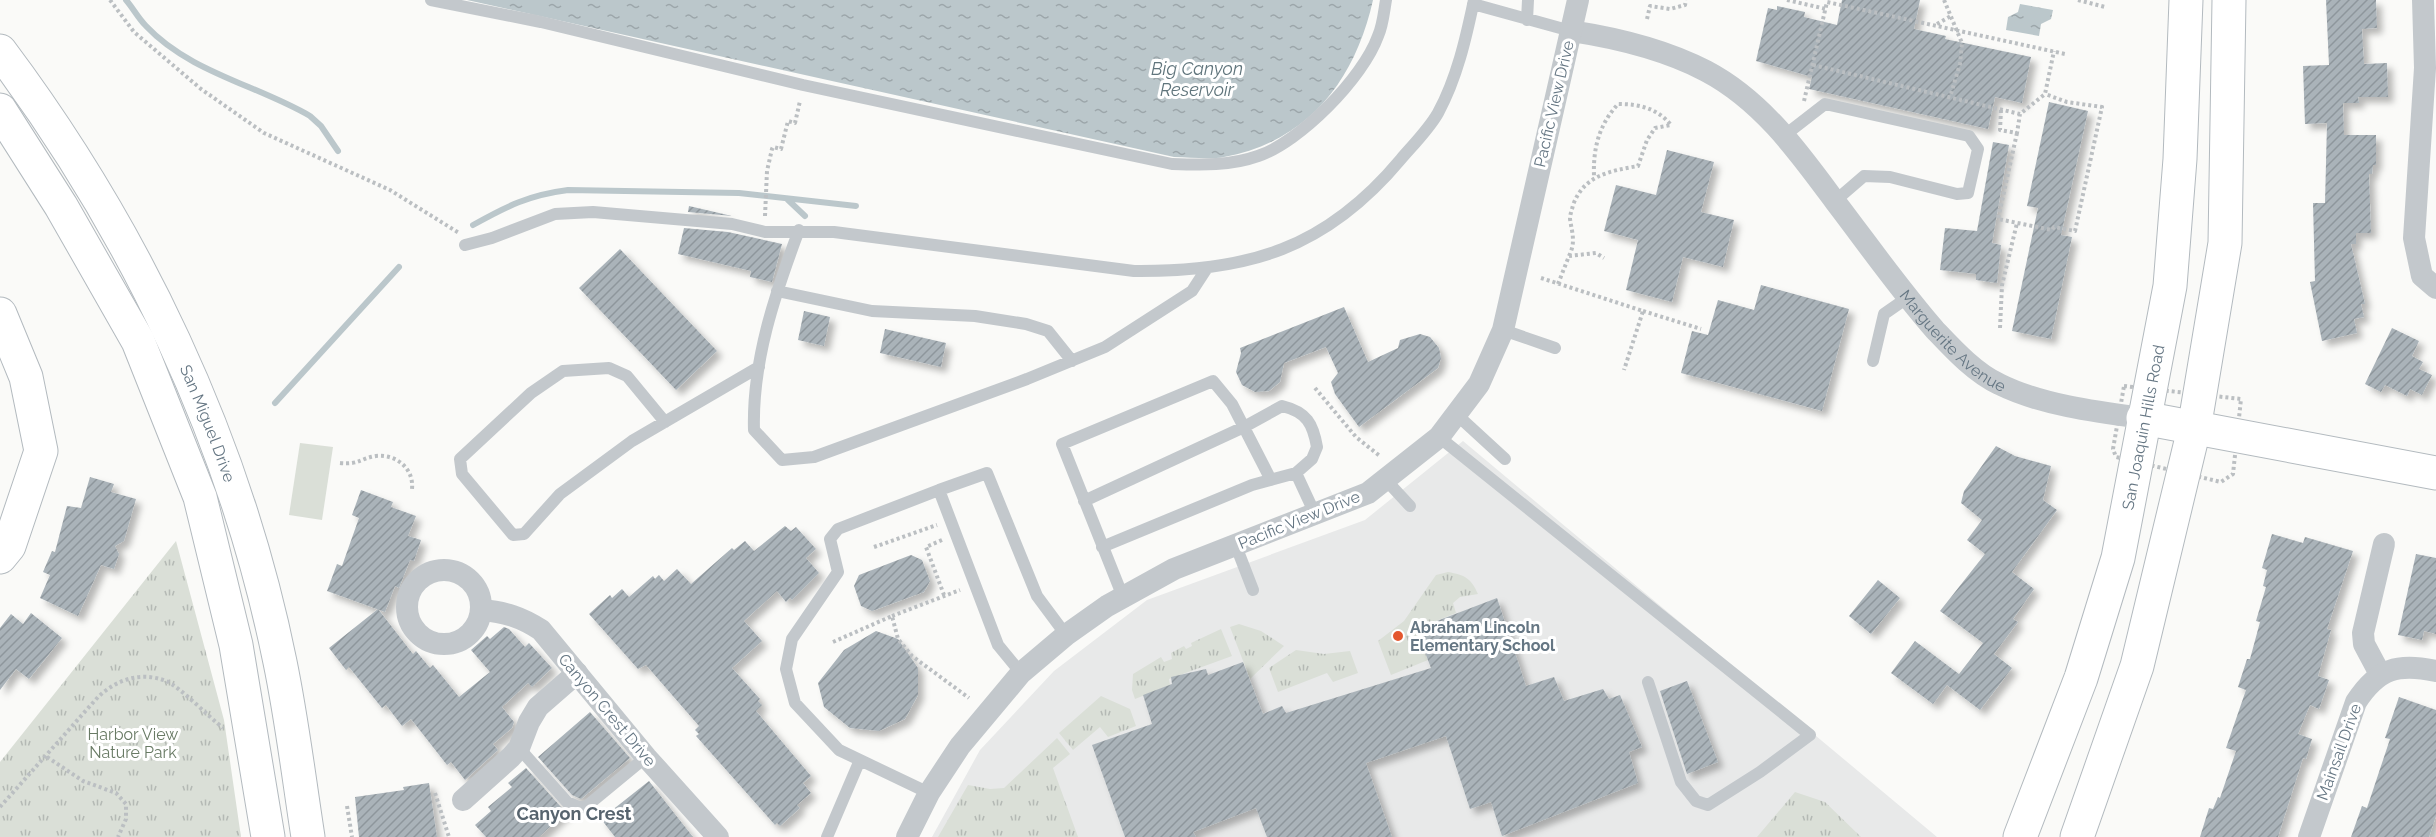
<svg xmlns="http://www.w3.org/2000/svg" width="2436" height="837" font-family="Raleway,sans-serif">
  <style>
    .built { fill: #e8e9e9 }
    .grass { fill: url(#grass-tufts) }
    .pitch { fill: #dadfd7 }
    .water { fill: url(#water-ripples) }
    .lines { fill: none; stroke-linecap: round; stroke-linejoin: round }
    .stream { stroke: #bbc7cb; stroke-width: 6 }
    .building { fill: url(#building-hatch); filter: url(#shadow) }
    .secondary-casing { stroke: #b3babf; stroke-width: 35 }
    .path { stroke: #bbbfc2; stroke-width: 4; stroke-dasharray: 3 3; stroke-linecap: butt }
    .lane { stroke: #c3c8cc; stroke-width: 12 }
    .street { stroke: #c3c8cc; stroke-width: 22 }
    .secondary { stroke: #fff; stroke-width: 33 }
    .poi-dot { fill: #e4572e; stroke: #fff; stroke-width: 2 }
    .labels { text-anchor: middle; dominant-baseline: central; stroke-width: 6; stroke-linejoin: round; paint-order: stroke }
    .street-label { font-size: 16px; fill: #657683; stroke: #fff }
    .poi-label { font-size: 16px; font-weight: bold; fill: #657683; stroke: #fff; text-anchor: start }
    .park-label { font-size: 16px; fill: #687a64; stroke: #fff }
    .water-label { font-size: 18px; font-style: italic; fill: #60757c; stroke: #fff }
    .neighbourhood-label { font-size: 18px; font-weight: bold; fill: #57646e; stroke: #fff }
  </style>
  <defs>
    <pattern id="grass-tufts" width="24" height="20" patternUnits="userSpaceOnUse" patternTransform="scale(1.5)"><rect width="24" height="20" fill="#dadfd7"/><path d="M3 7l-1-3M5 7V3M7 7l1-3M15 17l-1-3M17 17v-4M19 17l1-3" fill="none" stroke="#b4b9b4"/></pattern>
    <pattern id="water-ripples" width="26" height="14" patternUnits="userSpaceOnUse" patternTransform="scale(1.5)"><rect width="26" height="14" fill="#bbc7cb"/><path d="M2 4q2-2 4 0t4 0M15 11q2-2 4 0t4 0" fill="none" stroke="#9ca6aa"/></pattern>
    <pattern id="building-hatch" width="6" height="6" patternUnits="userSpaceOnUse" patternTransform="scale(1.5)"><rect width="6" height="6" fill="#aab3b9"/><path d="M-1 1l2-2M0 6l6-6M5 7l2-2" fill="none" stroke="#8e969c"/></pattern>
    <filter id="shadow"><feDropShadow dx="5.5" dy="5.5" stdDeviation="3" flood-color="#0004"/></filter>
  </defs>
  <rect width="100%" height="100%" fill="#fafaf8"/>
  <path class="built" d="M1463,441L1937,837H932L980,750L1054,671L1147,600L1365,520Z"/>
  <path class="grass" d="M176,541L224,720L241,837H0V762Z
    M1448,572C1465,575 1471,578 1478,594L1460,597L1453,603L1456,613L1416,629L1428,660L1391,675L1378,641L1404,621L1436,575Z
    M1239,624L1261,631L1284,646L1250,679L1230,627Z
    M1221,629L1232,656L1169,679L1170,685L1135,699L1132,690L1133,674L1161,657L1164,662L1172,659L1171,653L1184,646L1186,649L1192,646L1191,643Z
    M1296,650L1324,654L1350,651L1358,673L1333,682L1327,673L1278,692L1269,668Z
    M1101,696L1130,709L1136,726L1108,737L1100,727L1073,750L1059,733Z
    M1057,738L1070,754L1053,768L1078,837H938L968,785L990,789L1004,788Z
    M1795,792L1825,802L1861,837H1757Z"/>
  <path class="pitch" d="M300,443L333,447L322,520L289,515Z"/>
  <path class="water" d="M467,0H1373C1355,80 1309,141 1224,157C1209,160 1190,157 1174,157Z
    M2020,4L2053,10L2051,19L2041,24L2039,36L2006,30L2008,17L2018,12Z"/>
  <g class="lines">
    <path class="stream" d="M126,0C133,8 138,18 146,26C189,72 257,85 310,116L321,126L338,151
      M787,199L805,216
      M473,225C507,206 529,195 568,190L739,193L856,206
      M275,403L399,267"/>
  </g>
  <path class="building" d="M1842,0H1920L1914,29L1946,36L1945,39L2031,57L2022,103L1995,97L1988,129L1809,89L1812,77L1756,61L1768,8L1777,10V6L1805,12L1804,17L1837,25Z
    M2326,0H2376L2377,28L2362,29L2364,64L2387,63L2388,97H2358L2359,103H2343L2344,135H2376V165H2373L2372,174H2369L2371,233H2356V244H2351L2365,304H2361L2364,317L2354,319L2357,333L2322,341L2310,282L2315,281L2313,203H2325L2327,123L2305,124L2303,66L2329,65Z
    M2049,102L2088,111L2061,235L2072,237L2051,339L2012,331L2038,208L2027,206Z
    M1993,142L2009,145L1992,243L2001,245L1997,283L1976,280V274L1940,270L1945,228L1977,231Z
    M1667,150L1714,162L1701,212L1734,220L1723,267L1683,257L1672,302L1626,290L1638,240L1604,231L1616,185L1656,195Z
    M689,206L732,216L688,212Z
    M684,228L728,232L782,244L772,282L750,277L751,271L678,254Z
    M620,249L717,351L676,390L579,288Z
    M1761,285L1849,309L1822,411L1681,373L1692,331L1708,335L1718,300L1754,310Z
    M1344,307L1368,362L1398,348L1400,340L1420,334L1430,337L1439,348L1441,358L1438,368L1359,427L1335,394L1331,382L1338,373L1326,347L1284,363L1280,382L1269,391L1255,392L1242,385L1236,372L1241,353L1240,348Z
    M804,311L830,317L824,346L798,340Z
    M2392,328L2419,341L2412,356L2423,362L2419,369L2432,375L2422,395L2410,389L2407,396L2385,385L2381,392L2365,384Z
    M885,329L946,343L941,367L880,353Z
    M1996,446L2015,456L2051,466L2043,500L2057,510L2012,572L2034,589L2013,619L2018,622L1994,654L2012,668L1980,710L1947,685L1933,704L1891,673L1915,641L1959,674L1983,643L1940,611L1985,554L1967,540L1982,520L1961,503L1964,491Z
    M90,477L114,484L111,492L136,499L124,541L115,546L119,554L114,569L101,565L78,616L40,598L50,575L43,572L52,551L55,552L67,506L81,508Z
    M361,490L393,502L391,507L416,516L408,536L421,540L414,561L410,560L399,588L395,586L385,612L327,591L337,564L342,566L359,518L352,515Z
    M785,526L791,531L796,527L816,549L806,558L819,573L792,600L790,598L786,602L777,591L744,621L762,641L732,668L760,699L758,701L762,705L756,711L811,776L803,783L811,793L797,805L800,808L780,826L777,823L775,825L696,736L699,734L695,730L699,726L646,665L638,669L589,614L610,595L612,598L622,589L629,597L653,576L655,579L659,575L664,581L677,569L691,584L732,548L734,550L745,541L754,551Z
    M2272,534L2303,543L2305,537L2353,551L2327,629L2331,630L2318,676L2329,680L2319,709L2310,705L2298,734L2312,739L2306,759L2303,758L2278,837H2200L2209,808L2213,809L2218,797L2220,798L2236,751L2226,748L2246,690L2238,687L2247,659H2250L2260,622L2256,621L2266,587L2263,586L2267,570L2262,568Z
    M2416,554L2436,558V634L2424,631L2422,640L2398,635Z
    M911,555L922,560L930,581L924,592L872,611L861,606L854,586L859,575Z
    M1878,580L1900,598L1871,634L1849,616Z
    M1497,598L1526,686L1554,677L1564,701L1603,689L1609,699L1620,695L1642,747L1629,752L1638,783L1502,836L1491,802L1470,809L1446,736L1366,763L1392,837H1267L1256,808L1193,832L1196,837H1125L1092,745L1152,724L1143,695L1172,684L1171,677L1206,669L1208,675L1243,662L1263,714L1282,706L1286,713L1431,668L1416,629Z
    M378,609L413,654L416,651L430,668L433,665L459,697L490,672L471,650L487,636L490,639L504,627L509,629L525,647L529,643L552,668L532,687L528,683L502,707L514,722L512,728L493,744L498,750L465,780L451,762L447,765L411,719L402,726L386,705L382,708L349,667L346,670L329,648Z
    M31,613L62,638L29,679L16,669L0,690V628L11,614L23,624Z
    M876,631L898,639L918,668V695L905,719L879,731L850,728L824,707L818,683L844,650Z
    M1687,681L1718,762L1687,774L1660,691Z
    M2399,697L2436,710V816L2429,837H2351L2362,806L2367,808L2390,739L2385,738Z
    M590,712L630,758L581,799L572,795L538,757Z
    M526,768L561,807L567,811L539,837H486L475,825L491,811L488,807L512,787L508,783Z
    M649,781L693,837H615L601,819Z
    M429,783L437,837H359L355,797L404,790L403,787Z"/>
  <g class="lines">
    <defs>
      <g id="secondary">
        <path id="s2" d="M0,51C135,231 235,440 280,662C292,720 299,779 308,837"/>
        <path d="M0,110L61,206L138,341L200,497L236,645L268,837"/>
        <path d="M0,314L26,377L41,451L9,546L0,557"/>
        <path d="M2143,418L2436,473"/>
        <path id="s3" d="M2020,837L2081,678L2118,558L2170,286L2180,159L2186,0"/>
        <path d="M2077,837L2137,666L2194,429L2225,243L2229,0"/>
      </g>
    </defs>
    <use href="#secondary" class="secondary-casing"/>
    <path class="path" d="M110,0L134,32L201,89L264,133L390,190L459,233
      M1787,0L1826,9
      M1944,0L1962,43L1960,64L1950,97
      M2078,0L2105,7
      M1647,19L1650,6L1670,9L1685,5L1686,0
      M1937,24L1951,16
      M1813,65L2020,114L2045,94L2054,51
      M1804,101L1827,2L2065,54
      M2001,110L2000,130L2017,133L2020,114
      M2017,133L1998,219L2052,230L2054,227L2075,231L2102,107L2067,102L2045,94
      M765,216L767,171L772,149L773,147L781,149L788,121L795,123L800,101
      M1569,256C1576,242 1572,233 1570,219C1570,214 1572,210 1573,205C1584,175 1610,171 1638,166L1647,140L1655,128L1671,125C1657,108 1639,104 1618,104C1599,125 1593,148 1594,176
      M1541,278L1643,311L1624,370
      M1558,284L1569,256L1596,253L1604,258
      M1643,311L1701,329
      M2000,328L2002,285L2017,223
      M2124,386L2241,399L2233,474L2221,482L2116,457L2113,449Z
      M1315,388L1356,437L1381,457
      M340,463C359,465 361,458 376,456C397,454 414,469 412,489
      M942,540L926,547L944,595
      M874,547L937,525
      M892,616L960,590
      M833,642L892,616L898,639L912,656L969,698
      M47,757L83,781L116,793L126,804V819L118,837
      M435,793L449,837
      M347,806L352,837
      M0,807L98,697C116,680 140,671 166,681C179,686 210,718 223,728"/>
    <path class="lane" d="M431,0L541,22L803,85L1172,164C1202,165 1230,166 1258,156C1300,142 1363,78 1378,36C1383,25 1384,11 1386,0
      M1473,4L1571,31
      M1527,20L1528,0
      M1785,135L1825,104L1969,136L1978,149L1968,193L1957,194L1890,177L1864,176L1835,201
      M799,230C775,294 752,361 754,430L782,460L814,457L1027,379L1105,347L1192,291L1207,268
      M465,245L492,238L555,214L593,212L732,224L765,232H834L1134,271C1248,272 1326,249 1401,159C1413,145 1429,129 1438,113C1457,78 1466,38 1474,0
      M777,291L872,311L975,316L1026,324L1048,331L1072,361
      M1503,330L1555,348
      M1873,361L1884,314L1907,298
      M1456,414L1505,459
      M665,422L627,376L609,368L563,371L531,393L460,459L462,474L513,535L524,534L560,494L632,441L759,367
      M1439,437L1810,735L1760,772L1708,805L1696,801L1681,782L1648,682
      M1385,479L1410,506
      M1084,501L1244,427L1282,406C1307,412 1313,424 1317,447L1312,459L1296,473
      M1236,546L1253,590
      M1102,547L1252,485L1296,473L1315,514
      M1123,597L1062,444L1213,381L1232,404L1271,480
      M1021,673L998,645L939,490L987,473L1037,596L1066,635
      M519,748L567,802L581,808L588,805L646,757
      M929,793L839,750L795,703L786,669L792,639L838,572L830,539L838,529L939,490
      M827,837L860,760"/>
    <g class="street">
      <path d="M2423,0L2425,68L2414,238L2422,276L2436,288"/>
      <path id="s1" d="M1571,31C1617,38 1664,49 1706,71C1763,101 1800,154 1837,204C1869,246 1900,290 1935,330C1953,349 1975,373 1999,384C2041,405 2097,412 2143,418"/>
      <circle cx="444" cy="607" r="37"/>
      <path d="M481,610C505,612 521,617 541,630L646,757L718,837"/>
      <path d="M2380,674L2364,644L2363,633L2384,544"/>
      <path d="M463,800L511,757L519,748L529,722L538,707L577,673"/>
      <path d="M907,837L929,793L960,746L1021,673L1066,635L1107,606L1174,569L1368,493L1439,437L1479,384L1503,330L1578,0"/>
      <path d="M2309,837L2356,702C2378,668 2398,663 2436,671"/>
    </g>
    <use href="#secondary" class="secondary"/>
  </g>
  <circle class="poi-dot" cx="1398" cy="636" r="6"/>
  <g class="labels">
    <g class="street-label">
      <text transform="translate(1554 104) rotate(-77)">Pacific View Drive</text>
      <text stroke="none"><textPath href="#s1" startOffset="510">Marguerite Avenue</textPath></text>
      <text stroke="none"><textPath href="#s2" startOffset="428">San Miguel Drive</textPath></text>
      <text stroke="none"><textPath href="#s3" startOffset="429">San Joaquin Hills Road</textPath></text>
      <text transform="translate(1299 520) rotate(-22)">Pacific View Drive</text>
      <text transform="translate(607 710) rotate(50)">Canyon Crest Drive</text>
      <text transform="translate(2339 752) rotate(-70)">Mainsail Drive</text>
    </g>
    <g class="poi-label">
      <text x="1410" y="627">Abraham Lincoln<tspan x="1410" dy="18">Elementary School</tspan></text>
    </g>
    <g class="park-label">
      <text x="133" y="734">Harbor View<tspan x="133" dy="18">Nature Park</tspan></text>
    </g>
    <g class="water-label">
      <text x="1197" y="68">Big Canyon<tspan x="1197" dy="21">Reservoir</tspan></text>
    </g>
    <g class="neighbourhood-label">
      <text x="574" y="813">Canyon Crest</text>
    </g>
  </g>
</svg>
